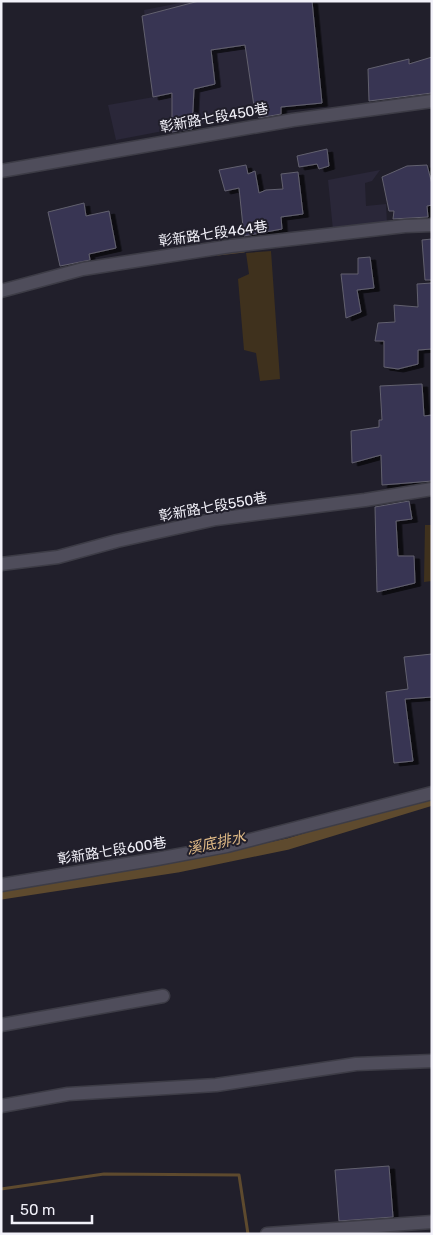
<svg xmlns="http://www.w3.org/2000/svg" width="433" height="1235" font-family="Rubik,'Noto Sans TC',sans-serif">
  <style>
    .built { fill: #2a2739 }
    .green { fill: #3f311d }
    .lines { fill: none; stroke-linecap: round; stroke-linejoin: round }
    .stream { stroke: #5e4a2e; stroke-width: 3 }
    .canal { stroke: #5e4a2e; stroke-width: 11 }
    .building { fill: #393452; stroke: #62616f; filter: url(#shadow) }
    .minor-casing { stroke: #3d3c46; stroke-width: 15 }
    .minor { stroke: #4f4d5b; stroke-width: 12 }
    .labels { text-anchor: middle; dominant-baseline: central; stroke-width: 4; stroke-linejoin: round; paint-order: stroke }
    .street-label { font-size: 14px; fill: #f2f1f9; stroke: #211f2b }
    .water-label { font-size: 15px; font-style: italic; fill: #e0ba86; stroke: #211f2b }
  </style>
  <defs>
    <filter id="shadow"><feDropShadow dx="5.5" dy="3" stdDeviation="0" flood-color="#0009"/></filter>
  </defs>
  <rect width="100%" height="100%" fill="#211f2b"/>
  <path class="built" d="M190,1H275L288,107L116,140L108,105L154,97L144,10Z
    M380,170L372,181L365,183L366,206L386,204L387,224L333,230L328,180Z"/>
  <path class="green" d="M271,251L280,379L260,381L256,353L244,350L238,279L249,274L246,253Z
    M425,525H432V581L424,582Z"/>
  <g class="lines">
    <path class="stream" d="M218,254L244,251
      M1,1189L104,1174L239,1175L248,1234"/>
    <path class="canal" d="M1,894L177,867L288,844L432,800"/>
  </g>
  <path class="building" d="M199,1H312L322,103L281,107V114L259,118L254,106L245,45L211,50L215,84L194,89L192,129L172,132V93L153,97L142,16Z
    M432,57V93L369,101L368,69L409,59V64Z
    M327,149L329,166L319,169L317,164L299,167L297,156Z
    M246,165L248,174L255,171L259,193L266,190L283,189L281,174L298,172L303,214L281,217L282,229L244,236L239,188L225,191L219,170Z
    M427,165L432,184V205L427,206L428,217L393,219L394,211H389L382,177L407,166Z
    M84,203L86,216L109,211L116,248L89,254L90,260L60,266L48,212Z
    M432,239V280H425L422,240Z
    M370,257L374,288L357,290L361,312L346,318L341,274H358V258Z
    M432,283V349L418,350V364L398,369L384,367V341H375L378,323L395,322L394,305L418,307L417,284Z
    M422,384L424,416L432,415V481L382,485L381,455L352,463L351,431L379,427V420H382L380,386Z
    M409,501L412,519L396,521L398,556H414L415,583L377,592L375,507Z
    M432,654V697L405,699L413,761L394,763L386,692L408,689L404,657Z
    M389,1166L393,1217L339,1221L335,1170Z"/>
  <g class="lines">
    <defs>
      <path id="minor" d="M1,171L293,120L432,101
        M1,291L83,269L231,246L405,226L432,225
        M1,564L58,557L117,541L216,519L365,500L432,489
        M1,885L157,859L227,846L432,793
        M1,1025L163,996
        M1,1106L68,1094L216,1085L356,1064L432,1061
        M267,1234L432,1222"/>
    </defs>
    <use href="#minor" class="minor-casing"/>
    <use href="#minor" class="minor"/>
  </g>
  <g class="labels">
    <g class="street-label">
      <text transform="translate(214 118) rotate(-10)">彰新路七段450巷</text>
      <text transform="translate(213 234) rotate(-8)">彰新路七段464巷</text>
      <text transform="translate(213 507) rotate(-10)">彰新路七段550巷</text>
      <text transform="translate(112 851) rotate(-9)">彰新路七段600巷</text>
    </g>
    <g class="water-label">
      <text transform="translate(216 843) rotate(-12)">溪底排水</text>
    </g>
  </g>
  <rect width="433" height="1235" fill="none" stroke="#f2f1f9" stroke-width="5"/>
  <path d="M12 1215v8h80v-8" fill="none" stroke="#f2f1f9" stroke-width="2.5"/>
  <text x="20" y="1215" font-size="15" fill="#f2f1f9" stroke="#211f2b" stroke-width="4" paint-order="stroke">50 m</text>
</svg>
